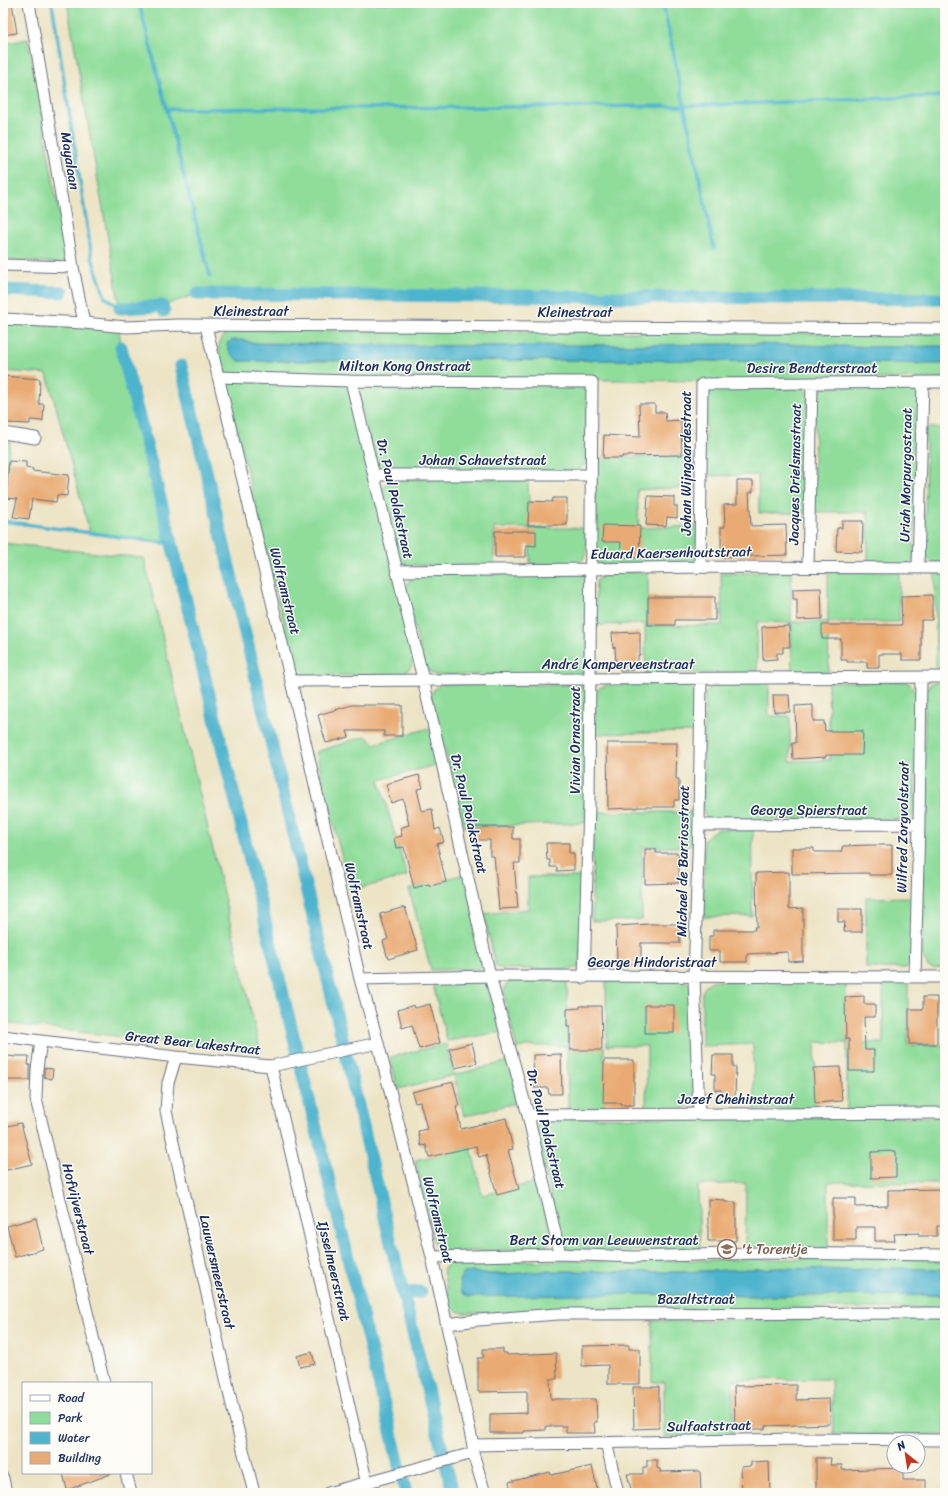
<svg xmlns="http://www.w3.org/2000/svg" width="948" height="1496" font-family="Sriracha,sans-serif">
  <style>
    .green { fill: #90dd9b; stroke: #56867c }
    .water { fill: #4eb4cd; stroke: #347296 }
    .lines { fill: none; stroke-linecap: round; stroke-linejoin: round }
    .stream { stroke: #4eb4cd; stroke-width: 3.5 }
    .canal { stroke: #4eb4cd; stroke-width: 13 }
    .building { fill: #e9ab73 }
    .street-casing { stroke: #646e82; stroke-width: 13 }
    .street { stroke: #fff; stroke-width: 11 }
    .labels { text-anchor: middle; dominant-baseline: central; stroke-width: 3; stroke-linejoin: round; paint-order: stroke }
    .street-label { font-size: 14px; fill: #1b2f5e; stroke: #fdfcf7 }
    .education-label { font-size: 14px; fill: #785e54; stroke: #fdfcf7; text-anchor: start }
  </style>
  <rect width="100%" height="100%" fill="#fdfcf7"/>
  <filter id="ink" filterUnits="userSpaceOnUse"><feTurbulence type="fractalNoise" baseFrequency=".025" numOctaves="2"/><feDisplacementMap in="SourceGraphic" scale="8" xChannelSelector="R" yChannelSelector="G"/><feConvolveMatrix kernelMatrix="1 2 1 2 8 2 1 2 1" color-interpolation-filters="sRGB"/></filter>
  <filter id="wash" filterUnits="userSpaceOnUse"><feTurbulence type="fractalNoise" baseFrequency=".012" numOctaves="4" result="noise"/><feDisplacementMap in="SourceGraphic" scale="16" xChannelSelector="R" yChannelSelector="G"/><feGaussianBlur stdDeviation="0.9" result="paint"/><feColorMatrix in="noise" values="0 0 0 0 0 0 0 0 0 0 0 0 0 0 0 0 0 1.4 0 .05"/><feComposite in="paint" operator="in"/></filter>
  <g filter="url(#wash)">
    <rect width="100%" height="100%" fill="#ece4c5"/>
    <path class="green" d="M67,3H945V299L197,294L162,306L120,308Z
      M28,39L67,259L62,263L3,260V44Z
      M3,323L119,329L121,347L172,544L90,533L47,374L3,371Z
      M234,330L945,334V346L889,347L745,344L461,346L252,343L242,340L239,361L643,360L945,364V378L701,381L226,375C221,357 210,337 234,330Z
      M227,381L348,384L414,656C413,667 409,671 399,674L307,676L299,674L294,665L226,385Z
      M359,384L583,386L587,391V462L578,471L383,473L374,463L357,387Z
      M716,387L804,388L808,395L806,513H759L758,475L705,476L707,391Z
      M821,387H914L918,394L913,562L906,565H868V512H813L816,390Z
      M926,428H945V563L931,562L927,558L925,552Z
      M3,441L10,442L3,495Z
      M697,456V487L637,490L639,528L697,526L695,562L600,565L595,562V458Z
      M395,479H528L530,528H586C586,541 590,558 577,564H530V528H494V566L409,565L403,563L398,559L382,490C385,483 388,481 395,479Z
      M3,543L144,558L261,1053L3,1023Z
      M791,571V622H828V572L899,571V622H828L829,672H792L791,623L757,622V673L646,674L645,626L722,625L721,574Z
      M935,572H945V673H936Z
      M420,573L584,574L587,579V674L436,675L427,670L423,662L405,588C408,580 412,577 420,573Z
      M648,573V624L595,625L596,581C608,569 632,573 648,573Z
      M769,682V716H790V761L830,760L828,682H906C912,685 915,688 916,694L915,811L910,819L709,820L705,816L703,809L705,694L712,685L717,683Z
      M945,682V968L934,969L928,967L922,954L925,695L926,688L932,683Z
      M442,684L575,685L583,687L586,693L585,823L465,827L431,696C433,689 436,687 442,684Z
      M689,684C698,696 694,717 694,732L595,734V696C597,688 600,687 608,685Z
      M430,728L439,764L379,780L407,876L350,891L316,752L366,736L374,744Z
      M593,812H694L695,842L686,847H642V920L592,921Z
      M719,829H753L752,916L704,917V841C708,834 712,832 719,829Z
      M465,874L486,964L482,968L476,969L431,970L409,889Z
      M528,877H584L580,967L572,969H502L496,967L484,914L528,909Z
      M915,897L912,965L905,968H866V898Z
      M485,979L503,1032L447,1041L434,989V981Z
      M846,979L847,1042L883,1043V980L908,979V1045H945V1110L847,1111V1043L815,1042L816,1108L754,1110L753,1044L702,1046V992L706,985L712,981Z
      M567,980L568,1046H604L605,1111H568L567,1046H525L517,1049L504,995C504,988 505,985 510,981Z
      M606,980H680L687,982L692,987L693,1095C687,1118 665,1111 646,1110L647,1046H607Z
      M446,1044L454,1075L509,1061L519,1102L464,1116L454,1075L398,1089L390,1057Z
      M945,1117V1183L828,1182V1248L745,1249L746,1183L698,1185L700,1249L610,1252L568,1250L562,1247L536,1130L538,1123L542,1118Z
      M471,1147L482,1195L538,1182L551,1234C550,1241 548,1244 543,1249L443,1252L438,1250L435,1245L415,1160Z
      M802,1259H945V1269L882,1268L853,1270L780,1268L680,1272L546,1271L504,1274H482L474,1272L464,1273L634,1294L757,1296L945,1295V1308H817L464,1313C457,1312 454,1310 450,1305L443,1270L449,1263L453,1261H623Z
      M945,1318V1435L833,1434L831,1379L733,1380V1436L664,1437V1382H652V1321Z"/>
    <path class="water" d="M233,340H242L252,343L461,346L745,344L889,347L945,346V364L643,360L239,361C232,355 228,352 227,343Z
      M780,1268L853,1270L882,1268L945,1269V1295L757,1296L634,1294L468,1297L461,1292L459,1280L464,1273L474,1272L482,1274H504L546,1271L680,1272Z"/>
    <g class="lines">
      <path class="stream" d="M52,3L92,258L105,297L120,308
        M139,3L210,276
        M663,3L714,248
        M167,109L684,106L945,96
        M3,521L172,544"/>
      <path class="canal" d="M3,290L62,292
        M197,294L945,299
        M120,308L162,306L164,311
        M121,347L172,544L406,1493
        M181,366L403,1293L453,1493
        M403,1293L421,1292"/>
    </g>
    <g id="blocks">
      <path class="building" d="M3,3H12L17,33L3,35Z
        M3,376L40,379L39,404H44L43,421L30,420V424L6,423V420L3,419Z
        M639,404H655V412H665L666,421L681,420L682,455L622,456V458H603L604,435L640,437Z
        M9,461L26,462V468L33,469L32,471L69,475L67,496L57,495L56,502L32,499L29,519L13,517L17,499L6,498Z
        M737,481H753V492H749L751,526L786,525L787,555L721,557V527H725L724,505L737,504Z
        M648,496L674,497V506H677V518L667,517L666,526L646,525Z
        M553,498H567V525H528L529,501L552,502Z
        M842,521H863L862,552L836,551L837,528H842Z
        M603,525L640,526L639,558L620,557L621,542H602Z
        M495,531H536V546L526,545V557H495Z
        M821,588L822,619L797,620V599H793V589Z
        M932,595V620H921V660H902V654H879V668H867V662H847V660H841V639H822V625H902L901,596Z
        M648,597H715V620H675V625H648Z
        M789,626L790,647H783V653H777V659L763,660L762,627Z
        M640,632V655H638V666H633L634,670L620,671V664H616L615,647L613,648L612,633Z
        M773,695H789L790,712H774Z
        M352,705H402V736H384V731H347L349,737L326,743L318,715Z
        M813,705V721H824L825,731H863L862,755H826V757L793,759L792,743H796L795,706Z
        M607,743H677L676,779H679V800H674V807H637V808L608,809Z
        M419,775L423,788L417,789L422,811L432,809L435,830L440,828L444,842L437,844L446,882L430,886L429,884L414,888L404,847L396,848L394,838L402,836L400,828L409,825L403,799L391,803L386,784Z
        M476,827H513V839H520V863H514L518,908L499,909L494,856H490V840H476Z
        M546,843H569V853H574V870L557,871V867H550V860H547Z
        M869,845H892V875H869V873L792,874V848H814V852H841L843,846Z
        M645,849H656V853H679V883L645,884Z
        M789,872V909L803,908V961L788,962V952L747,954V962H720V951H709V936H713V930H755L754,927H757L756,873Z
        M405,907L418,950L388,959L383,941L388,939L380,914Z
        M838,909H862V932H844L845,922H838Z
        M650,924H679L680,943H641V964H617L616,926Z
        M864,996V1004H875V1017H864L865,1050H874V1071H849V1039H846L845,997Z
        M923,997H937V1044H909V1009H923Z
        M430,1004L440,1043L419,1049L412,1025L402,1028L398,1010L414,1005L415,1008Z
        M645,1005H674V1033H645Z
        M580,1006H601L602,1050H570V1027H567V1009L580,1008Z
        M472,1043L477,1063L455,1068L449,1049Z
        M561,1054L562,1094H549L548,1088H534L533,1055Z
        M3,1055L15,1057V1056H29L28,1065H30V1080H3Z
        M713,1055H733V1067H736L735,1099H721V1090H715V1074H712Z
        M604,1060H634V1105H621V1103H603Z
        M840,1067L842,1101L815,1103L813,1068Z
        M44,1068L53,1069L52,1079L44,1077Z
        M453,1082L459,1106L456,1107L461,1129L506,1118L513,1149L508,1150L519,1189L497,1195L486,1155L479,1157L476,1146L429,1157L426,1145L421,1146L418,1131L427,1129L420,1102L415,1103L412,1092Z
        M21,1123L32,1164L3,1171V1127Z
        M896,1151V1177L871,1178V1152Z
        M945,1189V1226H937V1236H919V1233L894,1234L895,1241H875V1227H856V1240H833V1198H856V1207L888,1206V1190Z
        M708,1199L725,1200V1202H736V1241H708Z
        M36,1218L43,1249L15,1257L7,1226Z
        M629,1345V1349H640V1384H608V1365L582,1366V1346Z
        M483,1349H503V1353H507V1355L556,1353L557,1379H550L551,1399H596L597,1422H594L595,1433H566V1426H546V1430L524,1431V1433H490V1414L527,1413V1391L478,1392V1358H483Z
        M312,1352L315,1364L300,1367L297,1356Z
        M796,1385V1400L829,1399L830,1424L765,1426V1429H735L734,1386Z
        M633,1387H659V1428L634,1429Z
        M816,1458H831L830,1465H842V1470L903,1468V1480H926V1493H816Z
        M647,1460H657V1468L660,1469V1472L700,1471L701,1493H632L627,1474H643V1467H647Z
        M769,1461L770,1493H742L741,1467L751,1466V1462Z
        M592,1466L598,1493H512L509,1482L550,1472L551,1475Z
        M63,1473H111V1474L67,1490Z"/>
    </g>
  </g>
  <g filter="url(#ink)">
    <use href="#blocks" fill-opacity="0" stroke="#646e82" stroke-width="1"/>
    <g class="lines">
      <defs>
        <path id="street" d="M29,3L73,267L84,323
          M3,265L73,267
          M3,319L84,323L126,327L179,325L945,329
          M206,326L291,681L360,979L378,1043L432,1257L473,1445V1453L485,1493
          M218,377L351,381L592,382L589,804L584,978
          M351,381L423,679L490,976L528,1115L560,1254
          M3,433L35,438
          M374,475H591
          M700,567L702,384L945,382
          M808,567L812,383
          M918,568L923,382
          M397,571L591,569L700,567L945,568
          M291,681C509,678 727,679 945,677
          M699,825L919,824
          M915,977L919,824L921,677
          M360,979L490,976L945,977
          M3,1036L41,1041L176,1057L271,1066L378,1043
          M41,1041L37,1069L36,1099L104,1383
          M176,1057L168,1083L166,1111L234,1414L254,1493
          M271,1066L369,1493
          M528,1115L945,1113
          M699,1115L694,978L699,825L701,679
          M432,1257L560,1254L634,1257L757,1253L945,1255
          M447,1324L478,1320L558,1314L945,1313
          M606,1442L618,1493
          M473,1445L803,1439L945,1440
          M126,1473L131,1493
          M3,1478L6,1493
          M328,1493L473,1453"/>
      </defs>
      <use href="#street" class="street-casing"/>
      <use href="#street" class="street"/>
    </g>
  </g>
  <defs>
    <symbol id="school-ring" viewBox="-11 -11 22 22"><circle r="9.5" fill="#fdfcf7" stroke="#8d6e63" stroke-width="1.5"/><path d="M0-5L7-2L0 1L-7-2ZM-4 1L0 2.5L4 1V4Q0 6-4 4Z" fill="#8d6e63"/></symbol>
  </defs>
  <g fill-rule="evenodd">
    <use href="#school-ring" x="716" y="1238" width="22" height="22"/>
  </g>
  <g class="labels">
    <g class="street-label">
      <text transform="translate(70 161) rotate(81)">Mayalaan</text>
      <text x="251" y="311">Kleinestraat</text>
      <text x="575" y="312">Kleinestraat</text>
      <text x="405" y="366">Milton Kong Onstraat</text>
      <text x="812" y="368">Desire Bendterstraat</text>
      <text x="483" y="460">Johan Schavetstraat</text>
      <text transform="translate(686 463) rotate(-90)">Johan Wijngaardestraat</text>
      <text transform="translate(795 474) rotate(-89)">Jacques Drielsmastraat</text>
      <text transform="translate(906 475) rotate(-89)">Uriah Morpurgostraat</text>
      <text transform="translate(395 499) rotate(77)">Dr. Paul Polakstraat</text>
      <text transform="translate(671 553) rotate(-1)">Eduard Kaersenhoutstraat</text>
      <text transform="translate(285 591) rotate(76)">Wolframstraat</text>
      <text x="618" y="664">André Kamperveenstraat</text>
      <text transform="translate(575 740) rotate(-90)">Vivian Ornastraat</text>
      <text x="809" y="810">George Spierstraat</text>
      <text transform="translate(469 814) rotate(77)">Dr. Paul Polakstraat</text>
      <text transform="translate(903 827) rotate(-89)">Wilfred Zorgvolstraat</text>
      <text transform="translate(683 861) rotate(-89)">Michael de Barriosstraat</text>
      <text transform="translate(359 906) rotate(77)">Wolframstraat</text>
      <text x="652" y="962">George Hindoristraat</text>
      <text transform="translate(193 1043) rotate(6)">Great Bear Lakestraat</text>
      <text x="736" y="1099">Jozef Chehinstraat</text>
      <text transform="translate(546 1129) rotate(76)">Dr. Paul Polakstraat</text>
      <text transform="translate(78 1209) rotate(76)">Hofvijverstraat</text>
      <text transform="translate(438 1220) rotate(76)">Wolframstraat</text>
      <text x="604" y="1240">Bert Storm van Leeuwenstraat</text>
      <text transform="translate(334 1271) rotate(77)">Ijsselmeerstraat</text>
      <text transform="translate(217 1272) rotate(77)">Lauwersmeerstraat</text>
      <text x="696" y="1299">Bazaltstraat</text>
      <text transform="translate(709 1426) rotate(-1)">Sulfaatstraat</text>
    </g>
    <g class="education-label">
      <text x="741" y="1249">'t Torentje</text>
    </g>
  </g>
  <rect width="948" height="1496" fill="none" stroke="#fdfcf7" stroke-width="16"/>
  <rect x="22" y="1382" width="130" height="92" fill="#fdfcf7" stroke="#a3aaba"/>
  <rect x="30" y="1395" width="20" height="6" fill="#ffffff" stroke="#a3aaba"/>
  <text x="58" y="1402" font-size="12" fill="#1b2f5e">Road</text>
  <rect x="30" y="1412" width="20" height="12" fill="#90dd9b" stroke="#a3aaba"/>
  <text x="58" y="1422" font-size="12" fill="#1b2f5e">Park</text>
  <rect x="30" y="1432" width="20" height="12" fill="#4eb4cd" stroke="#a3aaba"/>
  <text x="58" y="1442" font-size="12" fill="#1b2f5e">Water</text>
  <rect x="30" y="1452" width="20" height="12" fill="#e9ab73" stroke="#a3aaba"/>
  <text x="58" y="1462" font-size="12" fill="#1b2f5e">Building</text>
  <g transform="translate(906 1454) rotate(330)"><circle r="19" fill="#fdfcf7" stroke="#a3aaba"/>
  <path d="M0-3L7 15L0 10L-7 15Z" fill="#c8321e"/>
  <text y="-6" font-size="11" font-weight="bold" text-anchor="middle" fill="#1b2f5e">N</text>
  </g>
</svg>
